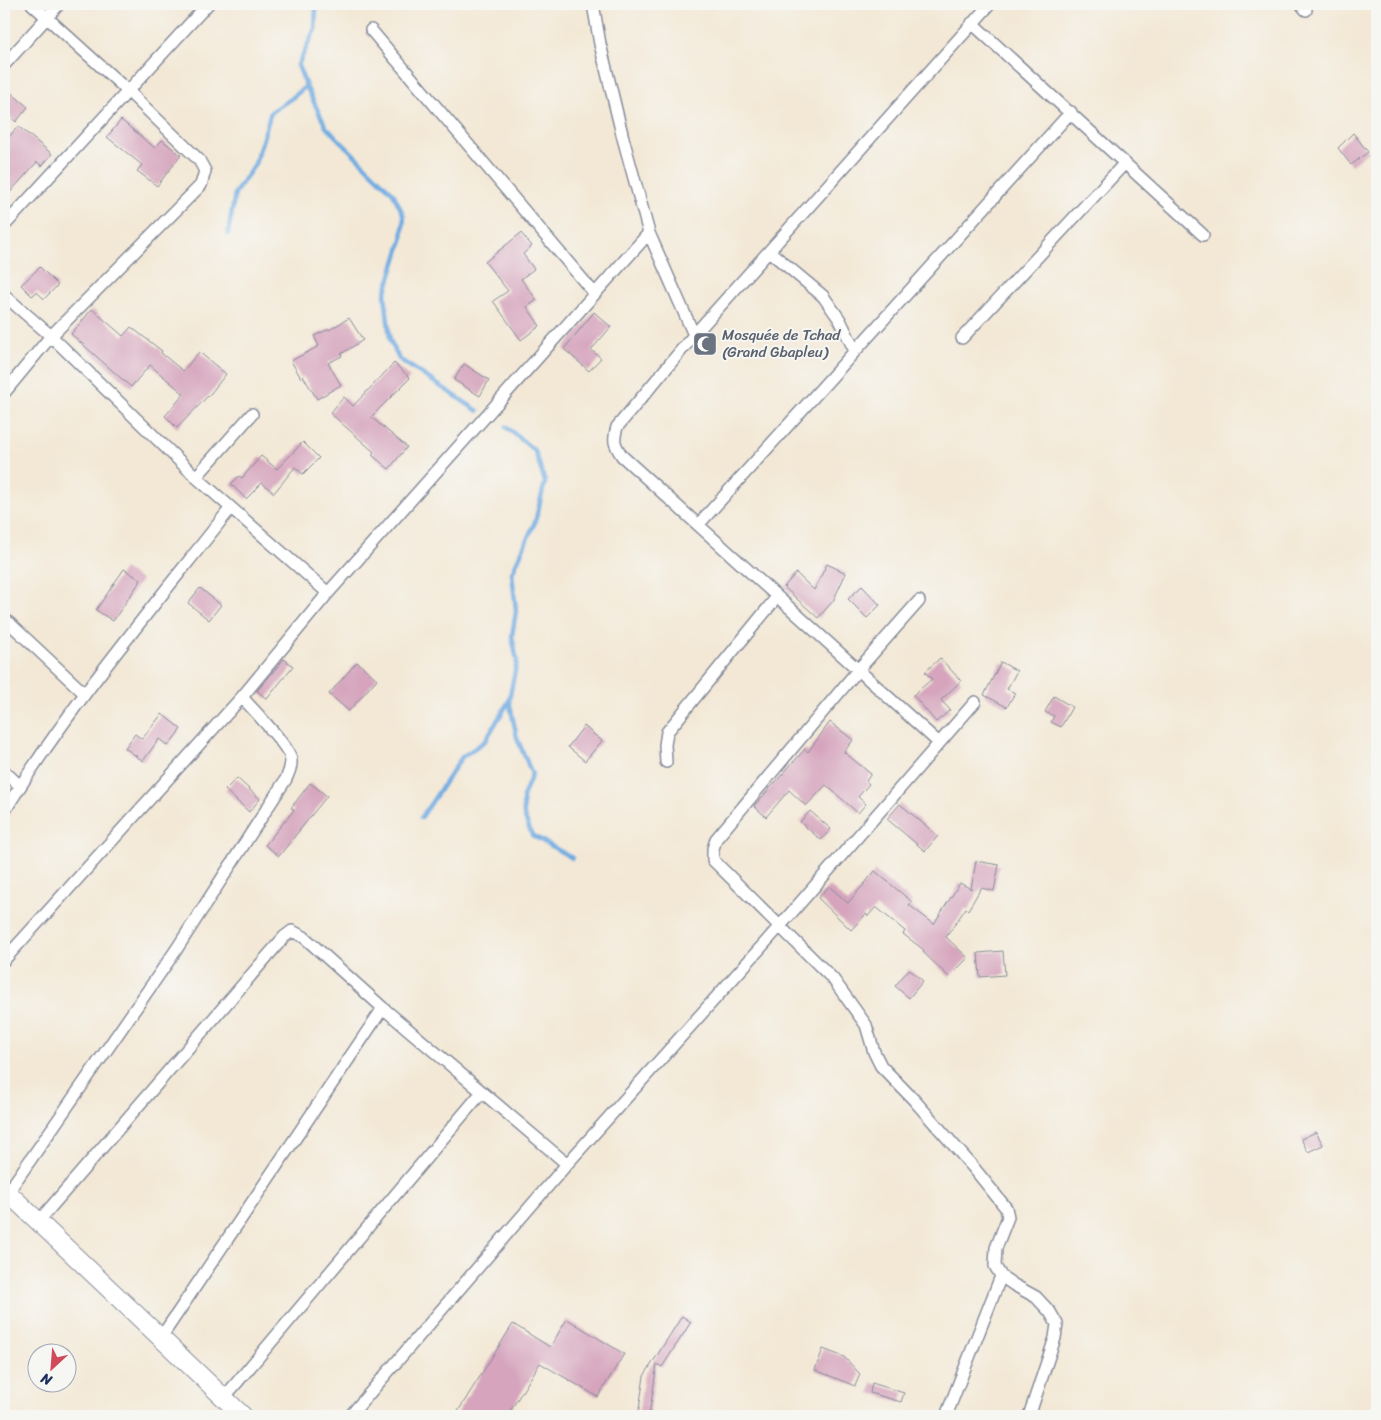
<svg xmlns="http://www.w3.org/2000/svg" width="1381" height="1420" font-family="Sriracha,sans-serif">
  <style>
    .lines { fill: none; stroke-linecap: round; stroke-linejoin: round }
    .stream { stroke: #71ace2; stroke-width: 4.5 }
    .building { fill: #d6a5bd }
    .minor-casing { stroke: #878c9a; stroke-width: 14 }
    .primary-casing { stroke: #878c9a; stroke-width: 20 }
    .minor { stroke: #fff; stroke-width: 11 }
    .primary { stroke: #fff; stroke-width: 18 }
    .labels { text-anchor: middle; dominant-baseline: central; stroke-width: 4; stroke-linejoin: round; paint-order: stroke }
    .worship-label { font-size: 15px; fill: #5b616d; stroke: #f6f6f2; text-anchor: start }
  </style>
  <rect width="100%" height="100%" fill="#f6f6f2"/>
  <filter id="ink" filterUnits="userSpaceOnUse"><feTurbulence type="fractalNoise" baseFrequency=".02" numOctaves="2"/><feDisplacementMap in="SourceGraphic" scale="10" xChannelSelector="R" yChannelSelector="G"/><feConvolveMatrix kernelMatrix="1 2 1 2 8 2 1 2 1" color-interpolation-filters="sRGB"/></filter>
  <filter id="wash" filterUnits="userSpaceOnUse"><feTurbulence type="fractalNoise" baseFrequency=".0096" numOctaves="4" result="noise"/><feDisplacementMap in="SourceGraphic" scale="20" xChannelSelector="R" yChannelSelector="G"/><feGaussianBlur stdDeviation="1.12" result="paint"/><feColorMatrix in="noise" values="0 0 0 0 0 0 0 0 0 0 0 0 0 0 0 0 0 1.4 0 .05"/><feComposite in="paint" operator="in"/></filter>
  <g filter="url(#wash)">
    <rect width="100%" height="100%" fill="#f3e8d5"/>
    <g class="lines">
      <path class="stream" d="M316,4L315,29L298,65L306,86L326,127L393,193L404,216L402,240L385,294L390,340L399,359L478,411
        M228,234L235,193L255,164L271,112L292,98L306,86
        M506,427L535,451L545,482L535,522L512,573L516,611L512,636L517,661L509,700L517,738L532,774L523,797L524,816L532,835L572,858
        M421,818L462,757L485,741L509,701"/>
    </g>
    <g id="blocks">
      <path class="building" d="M4,87L28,107L16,122L4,111Z
        M121,120L155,148L162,140L181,155L157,186L137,171L142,165L107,137Z
        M18,126L52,154L42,166L37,162L4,199V143Z
        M1353,133L1368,152L1351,165L1338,148Z
        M521,233L532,246L523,254L534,269L521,279L537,300L527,307L540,326L521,340L493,301L508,291L485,262Z
        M40,267L58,285L44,299L37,292L32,296L21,285Z
        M92,309L123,336L131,327L162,351L161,353L183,371L199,352L226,374L211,393L177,428L165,416L184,394L150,365L131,387L71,334Z
        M594,312L611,327L591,350L601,358L589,371L564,349Z
        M349,318L363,340L341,354L342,356L328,363L341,385L317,399L303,376L301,378L291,361L319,346L314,336L329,329V330Z
        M394,363L410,378L371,417L407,447L389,469L372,455L374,452L330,413L344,397L353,406Z
        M464,364L489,380L480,396L454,380Z
        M303,442L319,458L303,474L295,467L274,493L262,483L246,499L231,484L239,476L242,478L261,456L277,469Z
        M827,564L846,573L833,601L818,618L784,587L796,573L814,590Z
        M124,569L141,580L113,621L96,610Z
        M862,586L880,605L867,618L848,599Z
        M200,588L221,605L209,620L188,603Z
        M940,658L961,681L941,700L950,710L936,722L913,695L932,679L925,672Z
        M284,659L293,666L267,699L257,691Z
        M357,662L377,679L349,711L329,694Z
        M1001,662L1017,671L1007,689L1015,693L1007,707L984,695Z
        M1054,696L1072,707L1061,727L1051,722L1054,716L1045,712Z
        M162,714L181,729L168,746L159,739L143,761L125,748L135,734L142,739Z
        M830,722L853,740L844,752L871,774L866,781L869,784L858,797L866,804L858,813L826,785L806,806L789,790L766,817L754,806L805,749L808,752Z
        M584,726L602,741L585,761L568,747Z
        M237,778L260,799L249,812L225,790Z
        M310,783L327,796L279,856L265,845L294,810L291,808Z
        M900,804L938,836L925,851L887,819Z
        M810,811L831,829L821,840L800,822Z
        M976,861L999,865L994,891L981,888L968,910L966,908L946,937L968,958L949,977L923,952L924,950L903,934L905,931L876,907L868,916L866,914L851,930L818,898L829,886L848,903L875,871L912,902L909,905L934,924L960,883L971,889Z
        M1003,951L1005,975L980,977L978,953Z
        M909,969L923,981L909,998L895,986Z
        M1316,1132L1323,1145L1308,1152L1301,1139Z
        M682,1316L691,1322L662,1367L657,1364L649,1416H638L644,1376Z
        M567,1319L624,1354L598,1397L540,1363L507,1416H455L513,1324L550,1347Z
        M823,1349L844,1357L860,1374L855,1386L815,1370Z
        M872,1383L904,1393L901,1402L870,1393Z"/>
    </g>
  </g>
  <g filter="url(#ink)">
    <use href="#blocks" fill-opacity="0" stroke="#878c9a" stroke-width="1"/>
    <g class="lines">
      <defs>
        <path id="minor" d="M593,4L600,44L623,138L649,233L694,335L990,4
          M1301,4L1306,10
          M972,23L1203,235
          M371,30L594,293
          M4,65L59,4
          M4,226L208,4
          M769,251L823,296L840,320L855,351
          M4,295L51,336L196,477L328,593
          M694,335L617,427C613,441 614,444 622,456L939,743
          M962,338L1124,164
          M4,393L51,336L201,185L205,171L199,160L128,91L32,4
          M196,477L252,414
          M698,525L1071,112
          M919,601L858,670L716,839L713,849V860L833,979L866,1025L874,1052L881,1066L914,1100L973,1167L1006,1208L1008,1217L996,1248L995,1266L1001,1276L1014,1285L1036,1297L1050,1312L1057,1324L1055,1338L1029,1416
          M4,618L84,693
          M666,762L665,745L667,732L777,597
          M4,771L20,786
          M4,812C70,705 152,608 230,509
          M4,960L242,697L328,593L649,233
          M8,1192L176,950L286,779C289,772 293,764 290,756C284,741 253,710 242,697
          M38,1222L284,937L292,931L304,937L383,1008L567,1164
          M160,1339L383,1008
          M223,1399L482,1092
          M350,1416L567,1164L780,926L975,702
          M946,1416L1001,1276"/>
        <path id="primary" d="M4,1189L243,1416"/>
      </defs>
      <use href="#minor" class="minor-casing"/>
      <use href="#primary" class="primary-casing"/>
      <use href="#minor" class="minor"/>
      <use href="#primary" class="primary"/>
    </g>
  </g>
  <defs>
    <symbol id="mosque-square" viewBox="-11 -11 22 22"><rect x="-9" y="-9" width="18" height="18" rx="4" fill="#6b7280" stroke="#f6f6f2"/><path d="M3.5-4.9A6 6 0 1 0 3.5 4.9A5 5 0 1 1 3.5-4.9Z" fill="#fff"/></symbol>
  </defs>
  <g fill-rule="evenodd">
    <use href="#mosque-square" x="691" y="330" width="28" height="28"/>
  </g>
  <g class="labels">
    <g class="worship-label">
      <text x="722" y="335">Mosquée de Tchad<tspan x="722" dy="17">(Grand Gbapleu)</tspan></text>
    </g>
  </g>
  <rect width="1381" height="1420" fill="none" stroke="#f6f6f2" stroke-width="20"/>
  <g transform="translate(52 1368) rotate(206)"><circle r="24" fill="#f6f6f2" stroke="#9ea6b7"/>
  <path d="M0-4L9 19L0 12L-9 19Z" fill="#d1495b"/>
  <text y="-8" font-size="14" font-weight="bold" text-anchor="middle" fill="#1b2f5e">N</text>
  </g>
</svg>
